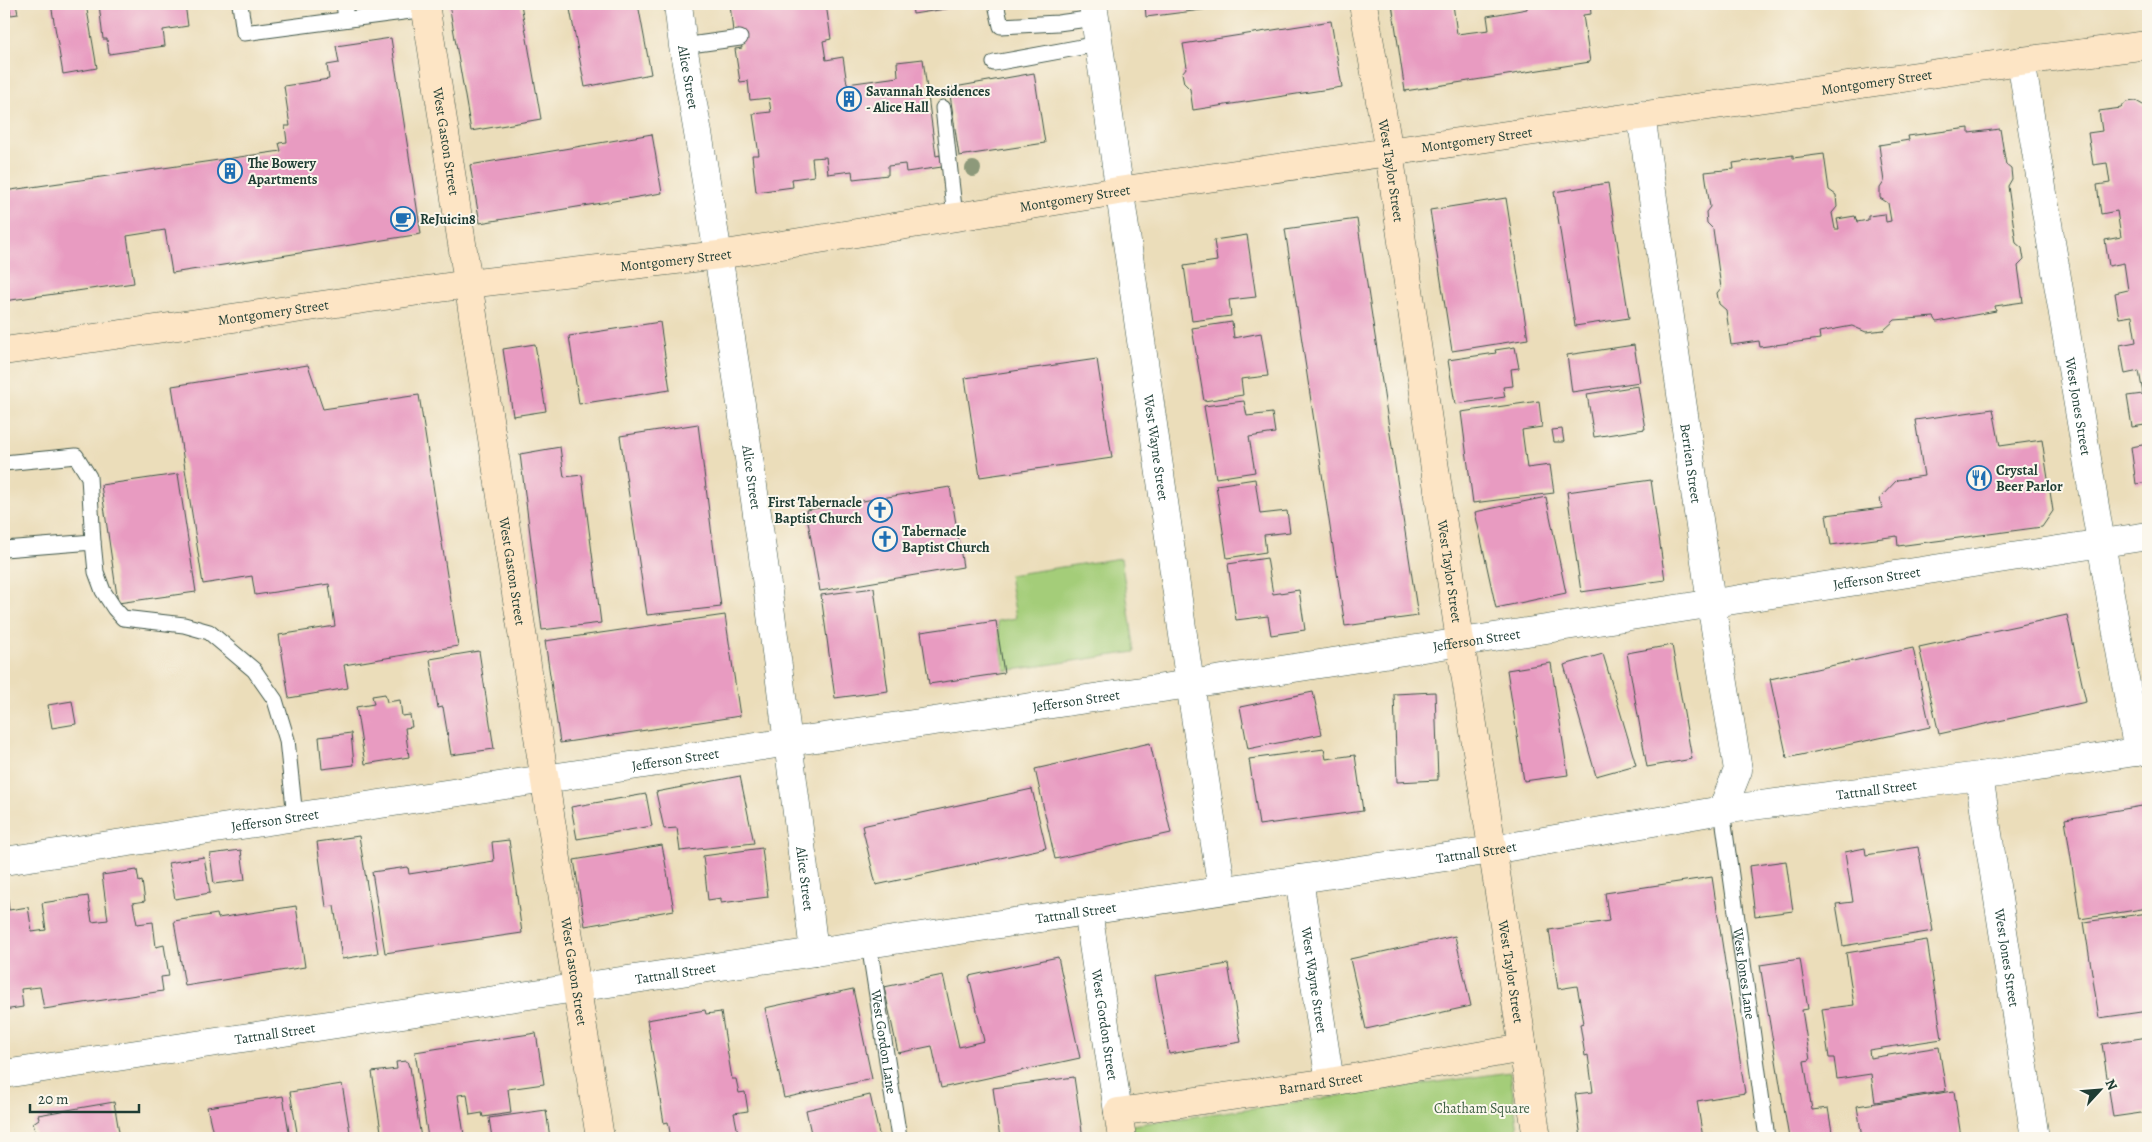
<svg xmlns="http://www.w3.org/2000/svg" width="2152" height="1142" font-family="Alegreya,serif">
  <style>
    .green { fill: #a4cd79; stroke: #628556 }
    .building { fill: #e89bc1 }
    .lines { fill: none; stroke-linecap: round; stroke-linejoin: round }
    .lane-casing { stroke: #3e5548; stroke-width: 17 }
    .street-casing { stroke: #3e5548; stroke-width: 29 }
    .secondary-casing { stroke: #3e5548; stroke-width: 29 }
    .lane { stroke: #fff; stroke-width: 15 }
    .street { stroke: #fff; stroke-width: 28 }
    .secondary { stroke: #fde5c5; stroke-width: 28 }
    .tree { fill: #8d997a }
    .labels { text-anchor: middle; dominant-baseline: central; stroke-width: 4; stroke-linejoin: round; paint-order: stroke }
    .street-label { font-size: 14px; fill: #1f3d34; stroke: #fbf7ec }
    .poi-label { font-size: 14px; font-weight: bold; fill: #1f3d34; stroke: #fbf7ec; text-anchor: start }
    .park-label { font-size: 14px; fill: #406145; stroke: #fbf7ec }
  </style>
  <rect width="100%" height="100%" fill="#fbf7ec"/>
  <filter id="ink" filterUnits="userSpaceOnUse"><feTurbulence type="fractalNoise" baseFrequency=".02" numOctaves="2"/><feDisplacementMap in="SourceGraphic" scale="10" xChannelSelector="R" yChannelSelector="G"/><feConvolveMatrix kernelMatrix="1 2 1 2 8 2 1 2 1" color-interpolation-filters="sRGB"/></filter>
  <filter id="wash" filterUnits="userSpaceOnUse"><feTurbulence type="fractalNoise" baseFrequency=".0096" numOctaves="4" result="noise"/><feDisplacementMap in="SourceGraphic" scale="20" xChannelSelector="R" yChannelSelector="G"/><feGaussianBlur stdDeviation="1.12" result="paint"/><feColorMatrix in="noise" values="0 0 0 0 0 0 0 0 0 0 0 0 0 0 0 0 0 1.4 0 .05"/><feComposite in="paint" operator="in"/></filter>
  <g filter="url(#wash)">
    <rect width="100%" height="100%" fill="#ebddba"/>
    <path class="green" d="M1121,558L1135,652L1005,671L997,621L1016,618L1009,575Z
      M1510,1072L1519,1138H1113L1111,1128Z"/>
    <g id="blocks">
      <path class="building" d="M4,4H16L18,14L11,15L10,10L4,11Z
        M51,4H86L97,68L63,74Z
        M99,4H185L188,26L163,30L165,46L109,54L107,39H103Z
        M449,4H521L541,119L471,131Z
        M569,4H638L651,74L585,87Z
        M730,4H826L831,39L823,41L826,60L843,57L847,84L898,77L897,62L923,59L936,156L940,155L942,167L906,172L905,164L888,166V175L853,179L852,171L828,174L826,157L812,158L814,176L792,179L793,187L756,192L752,155H759L753,114L771,112L769,98L750,100L748,81L740,82L735,49L742,48L739,30L733,32Z
        M912,4H951L952,8L913,14Z
        M1145,4H1224L1225,7L1146,17Z
        M1392,4H1453L1457,34L1489,30L1487,16L1527,9V4H1590L1591,14L1583,15L1590,62L1405,91Z
        M1331,21L1342,87L1193,110L1190,89L1184,83L1182,73L1187,67L1183,44Z
        M391,38L421,234L172,273L165,230L127,236L134,283L4,301V191L281,151L279,143L287,142L285,126H290L284,86L329,79L327,65L339,63L336,46Z
        M1034,73L1045,143L959,156L949,88Z
        M2136,101L2143,105L2148,104L2147,438L2145,425L2132,427L2127,396L2143,394L2139,371L2125,374L2120,345L2136,342L2132,316L2119,318L2115,293L2128,290L2124,263L2109,266L2105,240L2121,237L2117,211L2101,214L2097,185L2110,183L2107,163L2093,165L2088,133L2102,131L2099,111L2121,108L2126,102Z
        M1969,128V133L2000,129L2006,165L2011,169L2012,179L2008,186L2016,243L2022,248L2024,260L2018,266L2023,302L1995,306L1996,311L1937,322L1934,317L1895,320L1884,330L1866,332L1852,326L1819,332L1820,339L1760,347L1759,341L1731,345L1726,310L1719,304L1717,293L1721,288L1713,229L1707,223L1706,212L1710,207L1705,172L1734,169L1733,163L1793,155V158L1824,154L1829,190L1836,195L1837,207L1832,213L1835,229H1839L1837,219L1855,216L1857,222L1868,220V216L1885,214L1886,222L1891,221L1888,203L1880,198V188L1884,182L1879,145L1909,140L1908,136Z
        M652,134L662,193L480,223L470,165Z
        M1608,183L1629,318L1575,326L1554,192Z
        M1506,198L1528,339L1452,351L1430,210Z
        M1357,219L1418,616L1345,626L1285,229Z
        M1247,235L1256,297L1229,300L1231,316L1192,321L1184,266L1217,261L1214,240Z
        M660,322L670,390L579,404L569,336Z
        M1232,322L1234,338L1261,333L1268,376L1241,379L1243,395L1204,401L1192,328Z
        M535,344L546,411L513,416L503,349Z
        M1634,345L1640,382L1572,392L1567,355Z
        M1515,347L1519,368L1511,369L1513,386L1503,387L1505,397L1455,404L1448,360L1496,353L1495,350Z
        M1097,359L1112,458L980,477L965,378Z
        M308,365L323,409L419,395L458,646L344,665L348,688L289,698L279,635L335,626L329,584L255,595L252,576L203,584L172,386Z
        M1638,386L1645,429L1594,437L1587,394Z
        M1244,401L1247,416L1272,413L1275,433L1249,437L1255,472L1216,478L1204,406Z
        M1539,401L1542,427L1522,430L1527,468L1550,465L1554,493L1473,503L1461,412Z
        M1993,409L2000,446L2042,440L2053,511L2042,527L1898,546L1897,536L1831,545L1826,515L1882,508L1880,498L1897,480L1924,476L1915,420Z
        M698,424L721,607L647,615L620,436Z
        M1562,429L1564,442H1554L1552,430Z
        M2148,444V482L2136,484L2131,447Z
        M560,447L564,477L582,475L601,623L542,630L520,454Z
        M178,474L196,592L118,603L101,485Z
        M1255,479L1260,514L1287,511L1290,532L1264,535L1266,552L1227,558L1216,485Z
        M1651,480L1665,580L1581,592L1567,492Z
        M950,487L963,567L820,591L806,510Z
        M1546,497L1566,593L1496,608L1475,512Z
        M1267,558L1273,594L1299,590L1305,630L1271,635L1268,616L1236,620L1228,564Z
        M874,588L888,691L835,698L821,595Z
        M725,615L740,716L560,743L545,641Z
        M2067,615L2086,702L1939,734L1919,647Z
        M996,621L1004,673L929,684L921,632Z
        M1672,645L1692,759L1647,767L1627,653Z
        M1913,648L1930,727L1787,758L1770,679Z
        M479,651L494,749L451,755L443,707L438,708L430,659Z
        M1603,654L1636,765L1596,776L1564,665Z
        M1551,663L1568,775L1524,781L1507,670Z
        M1313,692L1322,734L1248,749L1240,707Z
        M1435,692L1438,780L1397,782L1394,694Z
        M385,694L387,702L400,700L402,716L410,715L412,727L405,728L409,757L365,764L356,707L374,704L372,696Z
        M72,701L76,724L52,728L48,705Z
        M351,733L354,765L322,769L319,737Z
        M1150,743L1171,833L1055,859L1035,769Z
        M1324,749L1326,759L1355,755L1363,811L1259,825L1249,759Z
        M740,776L754,843L680,851L677,828L664,829L656,792Z
        M1032,789L1046,848L876,885L862,826Z
        M646,794L652,826L577,839L571,807Z
        M2148,805V908L2080,919L2065,819Z
        M359,836L378,953L342,959L334,906L326,907L317,842Z
        M509,840L522,933L385,953L372,872L408,867L409,874L494,861L492,842Z
        M662,845L674,910L585,926L574,860Z
        M1918,847L1933,931L1843,946L1836,904L1853,902L1845,852L1865,848L1866,855Z
        M762,848L768,897L721,903V898L708,900L703,856Z
        M241,850L245,880L214,884L210,854Z
        M204,857L210,893L175,899L168,863Z
        M1786,861L1793,911L1755,916L1749,866Z
        M137,870L139,882L142,881L145,901L133,903L137,924L153,922L156,947L164,945L169,976L161,977L163,991L44,1009L40,987L21,989L23,1007L4,1010V893L7,892L9,910L28,907L32,932L46,930L42,903L88,896L92,922L108,920L102,875Z
        M1712,877L1745,1093L1697,1101L1703,1138H1581L1575,1094L1593,1092L1588,1055L1585,1056L1580,1024L1584,1023L1577,986L1558,989L1549,930L1609,921L1605,893Z
        M296,906L305,967L185,986L174,921L217,914L218,918Z
        M2148,913V1011L2099,1018L2084,922Z
        M1455,936L1471,1006L1366,1029L1350,959Z
        M1927,940L1942,1039L1869,1050L1870,1058L1939,1047L1946,1091L1875,1102L1871,1074L1837,1079L1834,1058H1829L1822,1009L1854,1005L1846,953Z
        M1058,957L1080,1058L941,1088L932,1046L898,1053L884,987L943,975L959,1047L984,1041L969,976Z
        M1800,959L1808,1009L1802,1010L1810,1060L1804,1061L1812,1110L1828,1108L1833,1138H1789L1760,965Z
        M1228,964L1241,1042L1169,1054L1155,976Z
        M853,989L872,1079L784,1098L765,1008Z
        M705,1010L706,1014L721,1012L732,1079H736L739,1093L745,1092L748,1111L734,1113L739,1138H671L668,1122L664,1123L647,1020Z
        M536,1033L544,1084L508,1089L511,1113L483,1117L482,1113L470,1115L467,1094L458,1095L464,1135L428,1138L415,1052Z
        M2148,1037V1112L2113,1117L2102,1044Z
        M407,1061L409,1067H410L421,1138H382L372,1072L397,1069L396,1062Z
        M1074,1077L1083,1138H1000L993,1088Z
        M342,1084L351,1138H298L290,1092Z
        M1954,1091L1961,1137L1862,1138L1857,1106Z
        M870,1095L880,1138H812L806,1110Z
        M283,1096L290,1138H214L207,1107Z
        M114,1102L120,1138H43L36,1135L33,1123L39,1119L38,1115Z
        M546,1110L550,1138H492L489,1118Z"/>
    </g>
  </g>
  <g filter="url(#ink)">
    <use href="#blocks" fill-opacity="0" stroke="#3e5548" stroke-width="1"/>
    <g class="lines">
      <defs>
        <g id="lane">
          <path d="M240,4L244,33L426,9"/>
          <path d="M344,4L346,19"/>
          <path d="M996,4L1001,26L1058,23L1095,18"/>
          <path d="M683,46L740,38"/>
          <path d="M994,63L1098,44"/>
          <path d="M943,108L955,217"/>
          <path d="M4,463L76,456L89,477L93,542"/>
          <path d="M4,549L93,542L96,572L103,591L114,608L123,618L184,625L209,632L254,670L275,700L287,740L295,817"/>
          <path id="s1" d="M1722,810L1767,1138"/>
          <path id="s2" d="M869,944L899,1138"/>
        </g>
        <g id="street">
          <path id="s3" d="M678,4L683,46C736,347 778,649 814,952"/>
          <path id="s4" d="M1093,4L1190,684L1222,889"/>
          <path id="s5" d="M2021,61L2101,543L2138,752"/>
          <path id="s6" d="M1641,115L1711,603L1738,770L1722,810"/>
          <path id="s7" d="M1979,776L2035,1138"/>
          <path id="s8" d="M4,861L789,742L1190,684L2148,536"/>
          <path id="s9" d="M1299,879L1330,1082"/>
          <path id="s10" d="M1088,911L1118,1112"/>
          <path id="s11" d="M4,1074L1492,850L1722,810L1979,776L2148,750"/>
        </g>
        <g id="secondary">
          <path id="s12" d="M425,4L600,1138"/>
          <path id="s13" d="M1363,4L1389,152L1460,641L1537,1138"/>
          <path id="s14" d="M4,351L468,284L719,255L1118,191L2021,61L2148,45"/>
          <path id="s15" d="M1122,1138L1118,1112L1330,1082L1523,1048"/>
        </g>
      </defs>
      <use href="#lane" class="lane-casing"/>
      <use href="#street" class="street-casing"/>
      <use href="#secondary" class="secondary-casing"/>
      <use href="#lane" class="lane"/>
      <use href="#street" class="street"/>
      <use href="#secondary" class="secondary"/>
    </g>
    <circle class="tree" cx="973" cy="169" r="8"/>
  </g>
  <defs>
    <symbol id="building-ring" viewBox="-11 -11 22 22"><circle r="9.5" fill="#fbf7ec" stroke="#1f6fb2" stroke-width="1.5"/><path d="M-4-6H4V6H1V3H-1V6H-4ZM-2.5-4.3h1.7v1.8h-1.7ZM.8-4.3h1.7v1.8H.8ZM-2.5-1h1.7V.8h-1.7ZM.8-1h1.7V.8H.8Z" fill="#1f6fb2"/></symbol>
    <symbol id="cafe-ring" viewBox="-11 -11 22 22"><circle r="9.5" fill="#fbf7ec" stroke="#1f6fb2" stroke-width="1.5"/><path d="M-5.5-4.5H6V0H3Q3 3.5 0 3.5H-2.5Q-5.5 3.5-5.5 0ZM3-3.2v2h1.7v-2ZM-6 4.5H4V6H-6Z" fill="#1f6fb2"/></symbol>
    <symbol id="restaurant-ring" viewBox="-11 -11 22 22"><circle r="9.5" fill="#fbf7ec" stroke="#1f6fb2" stroke-width="1.5"/><path d="M-5-6h1v4h1v-4h1v4h1v-4h1v5L-1.5 .5V6h-2V.5L-5-1ZM5-6V6H3V1.5H1.5Q1.5-4 5-6Z" fill="#1f6fb2"/></symbol>
    <symbol id="church-ring" viewBox="-11 -11 22 22"><circle r="9.5" fill="#fbf7ec" stroke="#1f6fb2" stroke-width="1.5"/><path d="M-1.2-6h2.4v3.5h3.3v2.4h-3.3V6h-2.4V-.1h-3.3v-2.4h3.3Z" fill="#1f6fb2"/></symbol>
  </defs>
  <g fill-rule="evenodd">
    <use href="#building-ring" x="835" y="85" width="28" height="28"/>
    <use href="#building-ring" x="216" y="157" width="28" height="28"/>
    <use href="#cafe-ring" x="389" y="205" width="28" height="28"/>
    <use href="#restaurant-ring" x="1965" y="464" width="28" height="28"/>
    <use href="#church-ring" x="866" y="496" width="28" height="28"/>
    <use href="#church-ring" x="871" y="525" width="28" height="28"/>
  </g>
  <g class="labels">
    <g class="street-label">
      <text stroke="none"><textPath href="#s3" startOffset="74">Alice Street</textPath></text>
      <text stroke="none"><textPath href="#s14" startOffset="1892">Montgomery Street</textPath></text>
      <text stroke="none"><textPath href="#s14" startOffset="1488">Montgomery Street</textPath></text>
      <text stroke="none"><textPath href="#s12" startOffset="139">West Gaston Street</textPath></text>
      <text stroke="none"><textPath href="#s13" startOffset="169">West Taylor Street</textPath></text>
      <text stroke="none"><textPath href="#s14" startOffset="1082">Montgomery Street</textPath></text>
      <text stroke="none"><textPath href="#s14" startOffset="678">Montgomery Street</textPath></text>
      <text stroke="none"><textPath href="#s14" startOffset="272">Montgomery Street</textPath></text>
      <text stroke="none"><textPath href="#s5" startOffset="350">West Jones Street</textPath></text>
      <text stroke="none"><textPath href="#s4" startOffset="448">West Wayne Street</textPath></text>
      <text stroke="none"><textPath href="#s6" startOffset="352">Berrien Street</textPath></text>
      <text stroke="none"><textPath href="#s3" startOffset="479">Alice Street</textPath></text>
      <text stroke="none"><textPath href="#s12" startOffset="574">West Gaston Street</textPath></text>
      <text stroke="none"><textPath href="#s13" startOffset="574">West Taylor Street</textPath></text>
      <text stroke="none"><textPath href="#s8" startOffset="1894">Jefferson Street</textPath></text>
      <text stroke="none"><textPath href="#s8" startOffset="1489">Jefferson Street</textPath></text>
      <text stroke="none"><textPath href="#s8" startOffset="1084">Jefferson Street</textPath></text>
      <text stroke="none"><textPath href="#s8" startOffset="679">Jefferson Street</textPath></text>
      <text stroke="none"><textPath href="#s11" startOffset="1894">Tattnall Street</textPath></text>
      <text stroke="none"><textPath href="#s8" startOffset="274">Jefferson Street</textPath></text>
      <text stroke="none"><textPath href="#s11" startOffset="1489">Tattnall Street</textPath></text>
      <text stroke="none"><textPath href="#s3" startOffset="884">Alice Street</textPath></text>
      <text stroke="none"><textPath href="#s11" startOffset="1084">Tattnall Street</textPath></text>
      <text stroke="none"><textPath href="#s7" startOffset="184">West Jones Street</textPath></text>
      <text stroke="none"><textPath href="#s12" startOffset="979">West Gaston Street</textPath></text>
      <text stroke="none"><textPath href="#s13" startOffset="979">West Taylor Street</textPath></text>
      <text stroke="none"><textPath href="#s11" startOffset="679">Tattnall Street</textPath></text>
      <text stroke="none"><textPath href="#s1" startOffset="165">West Jones Lane</textPath></text>
      <text stroke="none"><textPath href="#s9" startOffset="102">West Wayne Street</textPath></text>
      <text stroke="none"><textPath href="#s10" startOffset="115">West Gordon Street</textPath></text>
      <text stroke="none"><textPath href="#s11" startOffset="274">Tattnall Street</textPath></text>
      <text stroke="none"><textPath href="#s2" startOffset="99">West Gordon Lane</textPath></text>
      <text stroke="none"><textPath href="#s15" startOffset="231">Barnard Street</textPath></text>
    </g>
    <g class="poi-label">
      <text x="866" y="91">Savannah Residences<tspan x="866" dy="16">- Alice Hall</tspan></text>
      <text x="248" y="163">The Bowery<tspan x="248" dy="16">Apartments</tspan></text>
      <text x="420" y="219">ReJuicin8</text>
      <text x="1996" y="470">Crystal<tspan x="1996" dy="16">Beer Parlor</tspan></text>
      <text x="862" y="502" text-anchor="end">First Tabernacle<tspan x="862" dy="16">Baptist Church</tspan></text>
      <text x="902" y="531">Tabernacle<tspan x="902" dy="16">Baptist Church</tspan></text>
    </g>
    <g class="park-label">
      <text x="1482" y="1108">Chatham Square</text>
    </g>
  </g>
  <rect width="2152" height="1142" fill="none" stroke="#fbf7ec" stroke-width="20"/>
  <g transform="translate(2100 1090) rotate(64)" stroke="#fbf7ec" stroke-width="4" paint-order="stroke">
  <path d="M0-4L9 19L0 12L-9 19Z" fill="#1f3d34"/>
  <text y="-8" font-size="14" font-weight="bold" text-anchor="middle" fill="#1f3d34">N</text>
  </g>
  <path d="M30 1104v8h109v-8" fill="none" stroke="#1f3d34" stroke-width="2.5"/>
  <text x="38" y="1104" font-size="15" fill="#1f3d34" stroke="#fbf7ec" stroke-width="4" paint-order="stroke">20 m</text>
</svg>
